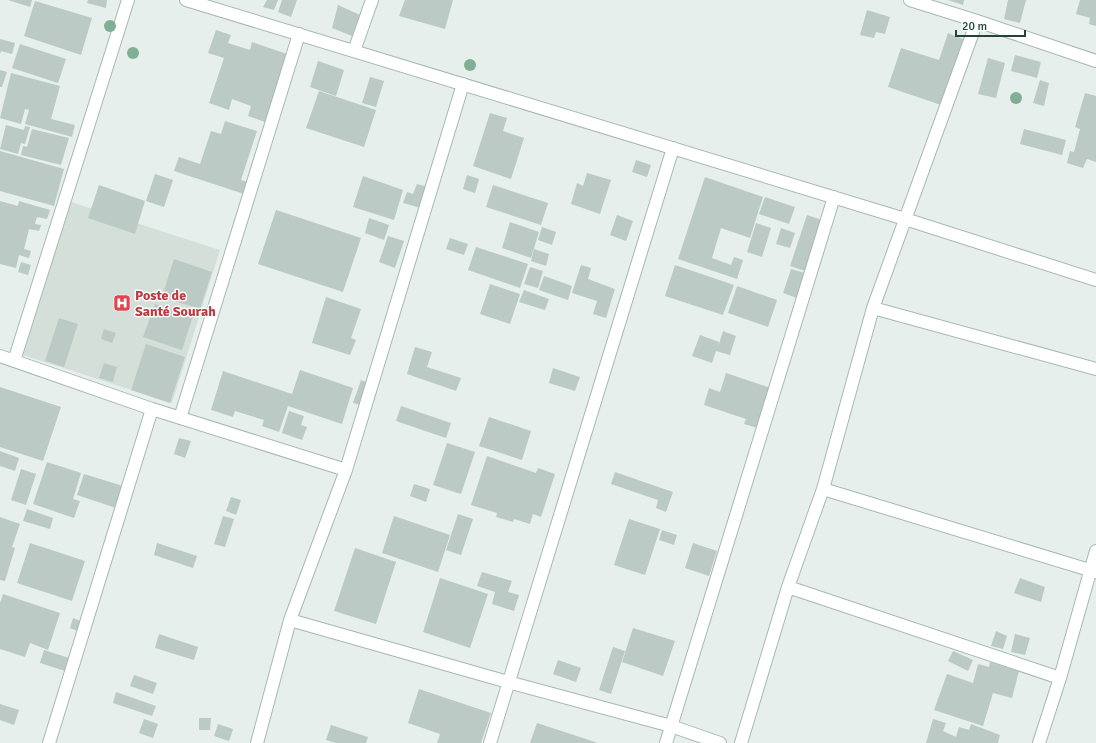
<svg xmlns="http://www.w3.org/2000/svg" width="1096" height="743" font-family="Signika,sans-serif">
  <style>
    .built { fill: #d4dfda }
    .building { fill: #bbcac4 }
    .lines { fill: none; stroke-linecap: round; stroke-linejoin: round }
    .minor-casing { stroke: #a8b8b2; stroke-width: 14 }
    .minor { stroke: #fff; stroke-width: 12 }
    .tree { fill: #80af93 }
    .labels { text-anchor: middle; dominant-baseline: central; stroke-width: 3; stroke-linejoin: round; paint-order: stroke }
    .health-label { font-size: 14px; font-weight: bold; fill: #be3a42; stroke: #f7fbf9; text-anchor: start }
  </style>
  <rect width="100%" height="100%" fill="#e6efeb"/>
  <path class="built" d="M71,202L220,250L172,403L23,355Z"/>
  <path class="building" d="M8,0H32L30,7Z
    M88,0H107L106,8L87,3Z
    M267,0H278L274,10L263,7Z
    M282,0H297L291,17L278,12Z
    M405,0H453L445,29L399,16Z
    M948,0H964L963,5Z
    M1008,0H1026L1020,23L1004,19Z
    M1080,0H1096V26L1089,24L1090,18L1076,14Z
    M35,1L92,18L81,55L24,36Z
    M338,5L360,15L352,36L332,28Z
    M867,10L890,17L885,34L876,32L874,38L860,35Z
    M216,30L231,35L228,43L250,50L252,42L287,54L265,122L248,116L251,106L232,99L229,110L209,103L224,58L208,53Z
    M948,33L965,40L944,106L888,87L901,48L939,60Z
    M0,39L15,43L12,54L1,51L0,54Z
    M20,44L66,59L58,83L12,68Z
    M1015,55L1041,62L1037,78L1011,71Z
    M988,58L1005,63L996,98L978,94Z
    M318,61L344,70L336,96L310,87Z
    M0,70L7,72L2,87H0Z
    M11,73L60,86L51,119L75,125L72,137L25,124L29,110L25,109L21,124L0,118Z
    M370,77L384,81L376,107L362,103Z
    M1040,80L1049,83L1044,106L1033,103Z
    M319,91L376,110L364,147L306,128Z
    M1085,93L1096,96V162L1087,159L1083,168L1067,163L1070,151L1074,152L1080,129L1075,127Z
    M490,113L507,118L503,131L524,138L511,179L473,166Z
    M225,121L257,131L241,180L248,182L244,194L174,171L179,157L200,164L211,131L221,134Z
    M6,125L24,130L25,126L30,127L25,144L21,143L18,154L0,149Z
    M32,129L69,138L61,165L21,155L23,146L27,147Z
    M1024,129L1066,140L1062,155L1020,144Z
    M0,151L64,169L54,206L0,191Z
    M636,160L651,165L647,177L632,172Z
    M587,173L611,180L600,214L571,204L577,183L583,186Z
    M155,174L173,180L164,207L146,201Z
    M467,175L479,179L475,193L463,189Z
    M363,176L403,190L394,220L353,207Z
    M705,177L763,197L750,238L721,228L712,258L731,265L734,257L743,260L737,279L678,259Z
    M417,184L428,187L421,208L403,203L407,192L413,194Z
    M99,185L145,201L135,234L88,218Z
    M493,185L548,203L541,225L486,207Z
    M765,197L795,207L789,224L759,214Z
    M0,201L18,206L19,201L50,210L47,219L37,217L35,224L41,225L39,231L29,229L24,249L31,251L29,258L19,255L16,268L0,264Z
    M276,210L361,238L343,292L258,264Z
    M617,215L633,221L626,241L610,235Z
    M807,215L822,220L805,271L790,266Z
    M369,218L389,225L384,240L365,233Z
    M510,222L539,232L531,258L502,248Z
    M756,223L771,228L762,257L747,252Z
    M542,227L556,232L552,245L538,240Z
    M781,228L795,233L790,248L776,244Z
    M388,236L404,241L395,268L379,262Z
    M450,238L468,244L464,255L446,249Z
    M476,247L528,264L520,288L468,270Z
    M534,249L549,254L546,266L531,261Z
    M174,259L212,272L200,309L162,297Z
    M21,262L31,265L28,275L18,272Z
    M581,265L591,268L588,279L615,289L606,318L593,314L597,301L572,293Z
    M675,265L734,285L723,315L665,296Z
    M530,267L543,271L538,288L524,284Z
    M791,269L805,273L797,298L783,293Z
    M544,276L572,286L568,300L539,290Z
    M490,284L520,294L510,324L480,314Z
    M737,286L777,300L768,327L728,313Z
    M524,290L549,299L545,310L519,302Z
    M326,297L361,309L351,338L356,340L350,355L312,343Z
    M155,304L193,316L182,350L143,337Z
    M59,318L78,324L64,367L45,361Z
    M104,329L116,333L112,343L101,339Z
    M723,331L736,336L730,355L716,351L712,363L692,356L700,335L719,342L718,347Z
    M146,344L185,357L170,403L131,390Z
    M415,347L432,352L427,367L461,378L456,391L407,374Z
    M104,363L117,367L113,382L99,378Z
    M553,368L580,377L575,391L549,383Z
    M300,370L353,388L342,424L288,406L279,432L262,426L264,420L235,411L233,417L211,410L223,371L292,394Z
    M726,373L771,388L758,428L744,424L746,419L704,405L709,388L720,392Z
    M361,380L371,384L364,406L353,403Z
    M0,387L61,407L43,461L0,447Z
    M401,406L451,423L446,438L396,421Z
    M289,411L304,416L301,425L307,427L302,440L282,433Z
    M489,417L531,431L522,460L479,446Z
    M179,438L191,441L185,458L174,454Z
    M447,443L475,452L461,494L433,485Z
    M0,451L19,458L15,471L0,466Z
    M487,456L536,473L538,468L555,474L541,517L533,514L530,524L514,519L513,522L496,517L497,513L471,505Z
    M47,462L81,473L73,499L80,501L74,518L33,504Z
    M21,469L36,474L26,505L11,500Z
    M615,472L673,492L666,512L656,508L658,500L611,484Z
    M84,474L123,486L116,508L77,495Z
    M414,484L430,489L426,502L410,496Z
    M231,497L241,500L236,515L226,511Z
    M27,509L53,518L50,529L23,521Z
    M458,514L473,519L461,555L446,550Z
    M223,516L234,519L225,547L214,544Z
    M394,516L450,535L438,572L382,553Z
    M0,517L20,524L12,547L15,548L5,581L0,580Z
    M629,519L660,529L645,575L614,565Z
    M662,530L677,535L674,545L659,540Z
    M30,543L85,561L72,601L17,583Z
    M157,543L197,556L193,568L154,555Z
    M693,543L717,551L709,576L685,568Z
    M355,548L396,562L376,624L334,611Z
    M482,572L512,581L508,592L519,595L514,611L492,604L495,592L477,586Z
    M440,578L488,594L470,648L423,632Z
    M1020,578L1045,587L1041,602L1014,593Z
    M3,594L60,613L48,650L30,643L25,657L0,649V603Z
    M73,618L83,622L80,632L70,628Z
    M633,628L675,641L663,676L622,662Z
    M996,631L1007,636L1003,649L991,646Z
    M159,634L198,647L194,660L155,648Z
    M1015,634L1030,638L1025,655L1011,652Z
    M613,647L625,651L611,694L599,690Z
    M44,650L72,659L68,672L40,663Z
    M953,651L973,660L968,671L948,661Z
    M558,660L581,668L576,682L553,674Z
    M990,662L1019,671L1012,698L993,693L983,726L934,710L947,674L973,683L978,664L989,667Z
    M134,675L157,683L153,694L130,686Z
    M419,689L491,713L481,743H437L440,734L408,723Z
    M116,692L156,706L152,716L113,703Z
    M0,704L19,710L14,725L0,720Z
    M199,718H211L210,730H199Z
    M144,719L158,724L153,738L139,733Z
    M933,719L946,723L943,731L956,737L959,727L969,730L971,724L1000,735L998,743H926Z
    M537,723L598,743H530Z
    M218,724L233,729L229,741L214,736Z
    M331,725L368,737L366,743H336L326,740Z"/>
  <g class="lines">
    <defs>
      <path id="minor" d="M186,0L905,219L1096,280
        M910,0L977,21L1096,61
        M354,51L372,0
        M873,308L1096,369
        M0,356L152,409L346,470
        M14,361L128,0
        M180,418L299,34
        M823,489L1096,572
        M788,587L1060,678
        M290,620L508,682L671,726L720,743
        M49,743L152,409
        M257,743L290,620L346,470L463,84
        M490,743L673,148
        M666,743L834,197
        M741,743L788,587L823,489L873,308L977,21
        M1039,743L1060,678L1096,551"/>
    </defs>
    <use href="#minor" class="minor-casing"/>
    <use href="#minor" class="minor"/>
  </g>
  <g class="tree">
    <circle cx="110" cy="26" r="6"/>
    <circle cx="133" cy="53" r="6"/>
    <circle cx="470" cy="65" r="6"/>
    <circle cx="1016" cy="98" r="6"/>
  </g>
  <defs>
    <symbol id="hospital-square" viewBox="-11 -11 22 22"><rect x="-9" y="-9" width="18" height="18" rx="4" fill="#e0444e" stroke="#f7fbf9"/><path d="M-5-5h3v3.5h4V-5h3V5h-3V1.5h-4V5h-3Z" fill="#fff"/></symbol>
  </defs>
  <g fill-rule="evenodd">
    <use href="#hospital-square" x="112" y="293" width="20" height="20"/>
  </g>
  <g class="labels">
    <g class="health-label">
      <text x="135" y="295">Poste de<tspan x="135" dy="16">Santé Sourah</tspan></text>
    </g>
  </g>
  <path d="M956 30v6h69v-6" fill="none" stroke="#24423a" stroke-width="2"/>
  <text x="962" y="30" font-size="12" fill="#24423a" stroke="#f7fbf9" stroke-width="3" paint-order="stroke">20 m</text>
</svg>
